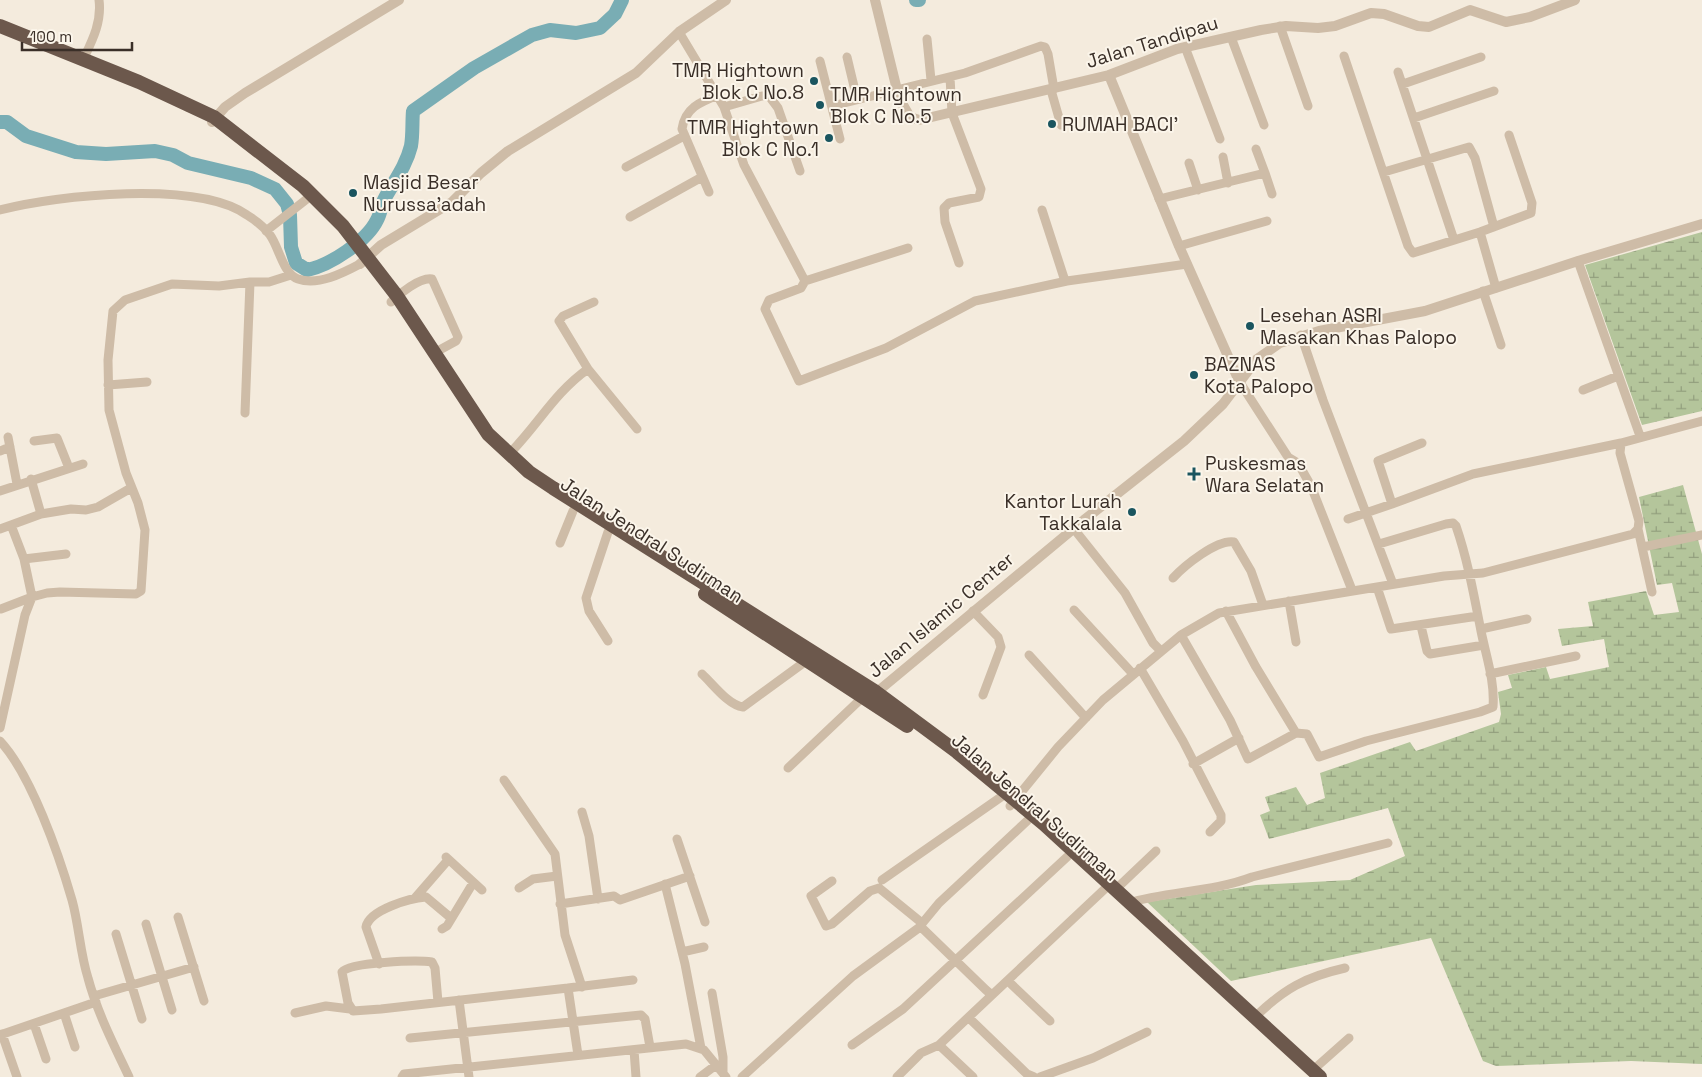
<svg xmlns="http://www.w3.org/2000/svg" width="1702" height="1077" font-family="'Space Grotesk',sans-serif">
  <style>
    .wetland { fill: url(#wetland-marsh) }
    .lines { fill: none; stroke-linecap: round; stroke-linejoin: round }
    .river { stroke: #79adb4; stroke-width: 14 }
    .minor { stroke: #cebca7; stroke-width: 9 }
    .tertiary { stroke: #cebca7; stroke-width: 10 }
    .trunk { stroke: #6c584c; stroke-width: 14 }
    .poi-dot { fill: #1a555f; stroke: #fbf5ea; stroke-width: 2 }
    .labels { text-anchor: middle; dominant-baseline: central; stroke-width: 4; stroke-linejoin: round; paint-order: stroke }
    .street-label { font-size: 19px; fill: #3a2f28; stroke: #fbf5ea }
    .poi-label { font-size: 19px; fill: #3a2f28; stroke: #fbf5ea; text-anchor: start }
  </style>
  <defs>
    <pattern id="wetland-marsh" width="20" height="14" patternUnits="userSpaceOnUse" patternTransform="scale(1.25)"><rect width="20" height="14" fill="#b4c59b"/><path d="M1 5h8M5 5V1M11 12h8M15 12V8" fill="none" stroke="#93a07e"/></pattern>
  </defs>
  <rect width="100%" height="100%" fill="#f4ebdd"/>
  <path class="wetland" d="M1702,232V411L1642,425L1585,265Z
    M1683,485L1702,554V1064L1631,1061L1496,1066L1483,1061L1431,938L1231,981L1147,902L1256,885L1350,880L1405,856L1388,808L1269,839L1260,815L1270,811L1265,797L1296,787L1307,805L1325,798L1320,773L1410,742L1416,751L1499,722L1501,714L1498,692L1512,688L1508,675L1546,667L1550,679L1609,667L1604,639L1562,646L1558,629L1593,626L1588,602L1646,591L1654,615L1679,612L1672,583L1657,585L1639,497Z"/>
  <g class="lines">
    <path class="river" d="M916,0H919
      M0,122H7L26,136L76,152L106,154L155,151L173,155L188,163L251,178L275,189L287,204L290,215L291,247L296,263L307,270C329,266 367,241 377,220C381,213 381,205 385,198C395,180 406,166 411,146C413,135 412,122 413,111L474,68L532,35L550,30L576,33L600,28L615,14L622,0"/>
    <path class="minor" d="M1280,26L1308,106
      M679,32L724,107L744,165L805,281L801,288L769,300L765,309L799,381L886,348L975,301L1067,281L1187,264
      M1231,37L1264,125
      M927,39L931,80
      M1185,47L1220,139
      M1344,56L1408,246L1413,253L1480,232L1531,213L1532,203L1509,135
      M847,57L857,99
      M83,60C92,41 102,22 99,0
      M820,61L840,139
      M1398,72L1454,240
      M950,77L952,113L981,189L979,197L949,203L944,208L945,222L959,263
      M1403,84L1481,57
      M1051,90L1061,125
      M832,106L965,73L1041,46L1045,47L1048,54L1054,89
      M724,107L762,96H769L778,108L800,171
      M1414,118L1494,91
      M1256,149L1265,173
      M1223,157L1228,183
      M1189,163L1198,190
      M626,167L684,136
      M1384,172L1469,147L1475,158L1494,227
      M709,192L682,129C685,108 700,102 718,95
      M1159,199L1265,173L1272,194
      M0,210C58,195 197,180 247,215C255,220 265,228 270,235C279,247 283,274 298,279C318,286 343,273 360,264
      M1042,210L1065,281
      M630,217L702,177
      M266,231L312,195
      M1480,232L1496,288
      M1179,246L1267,221
      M1578,261L1640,436
      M805,281L908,248
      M1483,291L1501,345
      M391,302C399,294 420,277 432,279L458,337L456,341L434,353
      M1301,335L1323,400L1393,584
      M588,369L559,321L563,316L594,302
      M1239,381L1288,457L1298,463L1311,486L1352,590
      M108,385L147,382
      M1583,390L1618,376
      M245,413L250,282H269L291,275
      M8,437L17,484
      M34,441L57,438L69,468
      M0,451L10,447
      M509,454C537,426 555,392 588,369L637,429
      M31,479L41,514
      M0,491L83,464
      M1392,504L1473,474L1621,443
      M1348,519L1392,504L1378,461L1422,443
      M0,529L41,514L71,509L86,510L98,507L131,488
      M1074,529L1125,593L1153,643L1161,651
      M1638,529L1652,592
      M560,543L573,511
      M1643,547L1702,535
      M24,559L66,554
      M1173,578C1184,566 1217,539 1234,542L1251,571L1263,605
      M1377,587L1391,629L1478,616
      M1289,601L1296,642
      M1,609L32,597L24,559L11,525
      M1074,610L1133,674
      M973,611L998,637L1001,647L983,695
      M1226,611L1256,667L1296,733L1307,734L1319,757L1366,741L1480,712L1493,707C1495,681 1486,656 1481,631C1474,596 1468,561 1456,526L1453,523L1446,524L1379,544
      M1421,626L1427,651L1430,654L1484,645
      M1481,629L1527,619
      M1181,635L1230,720L1248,759L1296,733
      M608,641L589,611L586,598L608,532
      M1029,655L1086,718
      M1140,668L1183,741L1221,815V821L1210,832
      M702,674C713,684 728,705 743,707L806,661
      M1490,674L1576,656
      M0,728L25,615L32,597L47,593L60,592L136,594L141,591L145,530L138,503L126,473L109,410L108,360L113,311L125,300L172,284L219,286L250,282
      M0,741C31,774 59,855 72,900C79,925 80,953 88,978C97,1012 114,1045 129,1077
      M1193,764L1239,738
      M788,768L863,697
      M504,780L555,854L565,935L582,987
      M1010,806L1058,747L1103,700L1181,635L1219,613L1444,576L1483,573L1633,534L1638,529L1639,521L1620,453L1621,443L1702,421
      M582,812L589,836L598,899
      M1027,821L939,903L920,926L986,990L992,995L1109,885
      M677,839L705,922
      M446,857L482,890
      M882,880L1001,797
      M832,881L811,896L826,926L832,924L870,891L879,888L922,923
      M665,884L685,964L701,1048
      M519,888L533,879L557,876
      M1115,890L1156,851
      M415,898L448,860
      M1128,903C1169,891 1213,892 1252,877L1388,843
      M560,904L614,896L620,900L690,876
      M178,917L204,1001
      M146,924L172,1010
      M442,929L447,926L473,883
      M116,934L142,1019
      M682,952L704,947
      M379,964L366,927C369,910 410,898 426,897L451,918
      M1008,981L1050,1021
      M568,988L633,980
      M712,993L723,1057V1073
      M94,996L194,967
      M459,1000L469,1077
      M438,1002L435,968L432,962C417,960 350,962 342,972L348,1003L353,1011L381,1009L568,988L578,1055
      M64,1013L75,1047
      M295,1013L326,1006L350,1009
      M1255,1017C1284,989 1305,977 1345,968
      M969,1018L1027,1074L1034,1077
      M34,1024L46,1059
      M2,1034L17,1077
      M0,1035L96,1002
      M410,1038L641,1015L645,1019L650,1047
      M852,1045L903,1009L1067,857
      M939,1045L973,1077
      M634,1050L636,1077
      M1313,1070L1349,1038
      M402,1077L404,1074L686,1044L704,1050L726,1077
      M700,1077L716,1065
      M742,1077L853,976L920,927
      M897,1077L921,1053L939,1045L992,995
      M1040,1077L1093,1058L1147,1032"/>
    <path class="tertiary" d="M875,0L899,98L910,117L919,120L1109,75L1177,49L1261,30L1286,26L1318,28L1335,26L1371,13L1384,14L1418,26L1429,27L1470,10L1506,22L1530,17L1575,0
      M1109,75L1179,246L1239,381
      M212,122L225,107L245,93L399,0
      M360,264L381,245L452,202L481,173L508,151L636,73L679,32L726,0
      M871,697L1084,520L1184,441L1223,404L1257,359L1280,343L1319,331L1425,311L1578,261L1702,224"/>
    <path class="trunk" d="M0,26L139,82L214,117L303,186L343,226L397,296L488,434L529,472L553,488L876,692L957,752L1044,824L1320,1077
      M705,594L907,726"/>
  </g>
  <g class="poi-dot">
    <circle cx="814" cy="81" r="5"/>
    <circle cx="820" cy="105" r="5"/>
    <circle cx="1052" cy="124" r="5"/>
    <circle cx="829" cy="138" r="5"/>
    <circle cx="353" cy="193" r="5"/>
    <circle cx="1250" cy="326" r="5"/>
    <circle cx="1194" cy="375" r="5"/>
    <path d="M1191.5 466.5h5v5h5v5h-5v5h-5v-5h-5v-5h5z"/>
    <circle cx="1132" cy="512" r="5"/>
  </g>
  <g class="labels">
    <g class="street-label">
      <text transform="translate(1152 42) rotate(-17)">Jalan Tandipau</text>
      <text transform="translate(652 540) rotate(33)">Jalan Jendral Sudirman</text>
      <text transform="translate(941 615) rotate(-40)">Jalan Islamic Center</text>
      <text transform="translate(1035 807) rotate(41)">Jalan Jendral Sudirman</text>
    </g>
    <g class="poi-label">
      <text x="804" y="70" text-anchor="end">TMR Hightown<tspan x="804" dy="22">Blok C No.8</tspan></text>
      <text x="830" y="94">TMR Hightown<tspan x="830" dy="22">Blok C No.5</tspan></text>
      <text x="1062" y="124">RUMAH BACI'</text>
      <text x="819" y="127" text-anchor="end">TMR Hightown<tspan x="819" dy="22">Blok C No.1</tspan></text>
      <text x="363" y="182">Masjid Besar<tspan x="363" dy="22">Nurussa'adah</tspan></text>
      <text x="1260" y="315">Lesehan ASRI<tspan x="1260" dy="22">Masakan Khas Palopo</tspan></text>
      <text x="1204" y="364">BAZNAS<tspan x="1204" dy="22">Kota Palopo</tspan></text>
      <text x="1205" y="463">Puskesmas<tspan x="1205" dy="22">Wara Selatan</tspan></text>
      <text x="1122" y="501" text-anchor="end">Kantor Lurah<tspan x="1122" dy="22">Takkalala</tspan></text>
    </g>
  </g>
  <path d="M22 42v8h110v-8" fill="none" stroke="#3a2f28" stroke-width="2.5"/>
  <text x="30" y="42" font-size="15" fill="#3a2f28" stroke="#fbf5ea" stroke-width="4" paint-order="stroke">100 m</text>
</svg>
